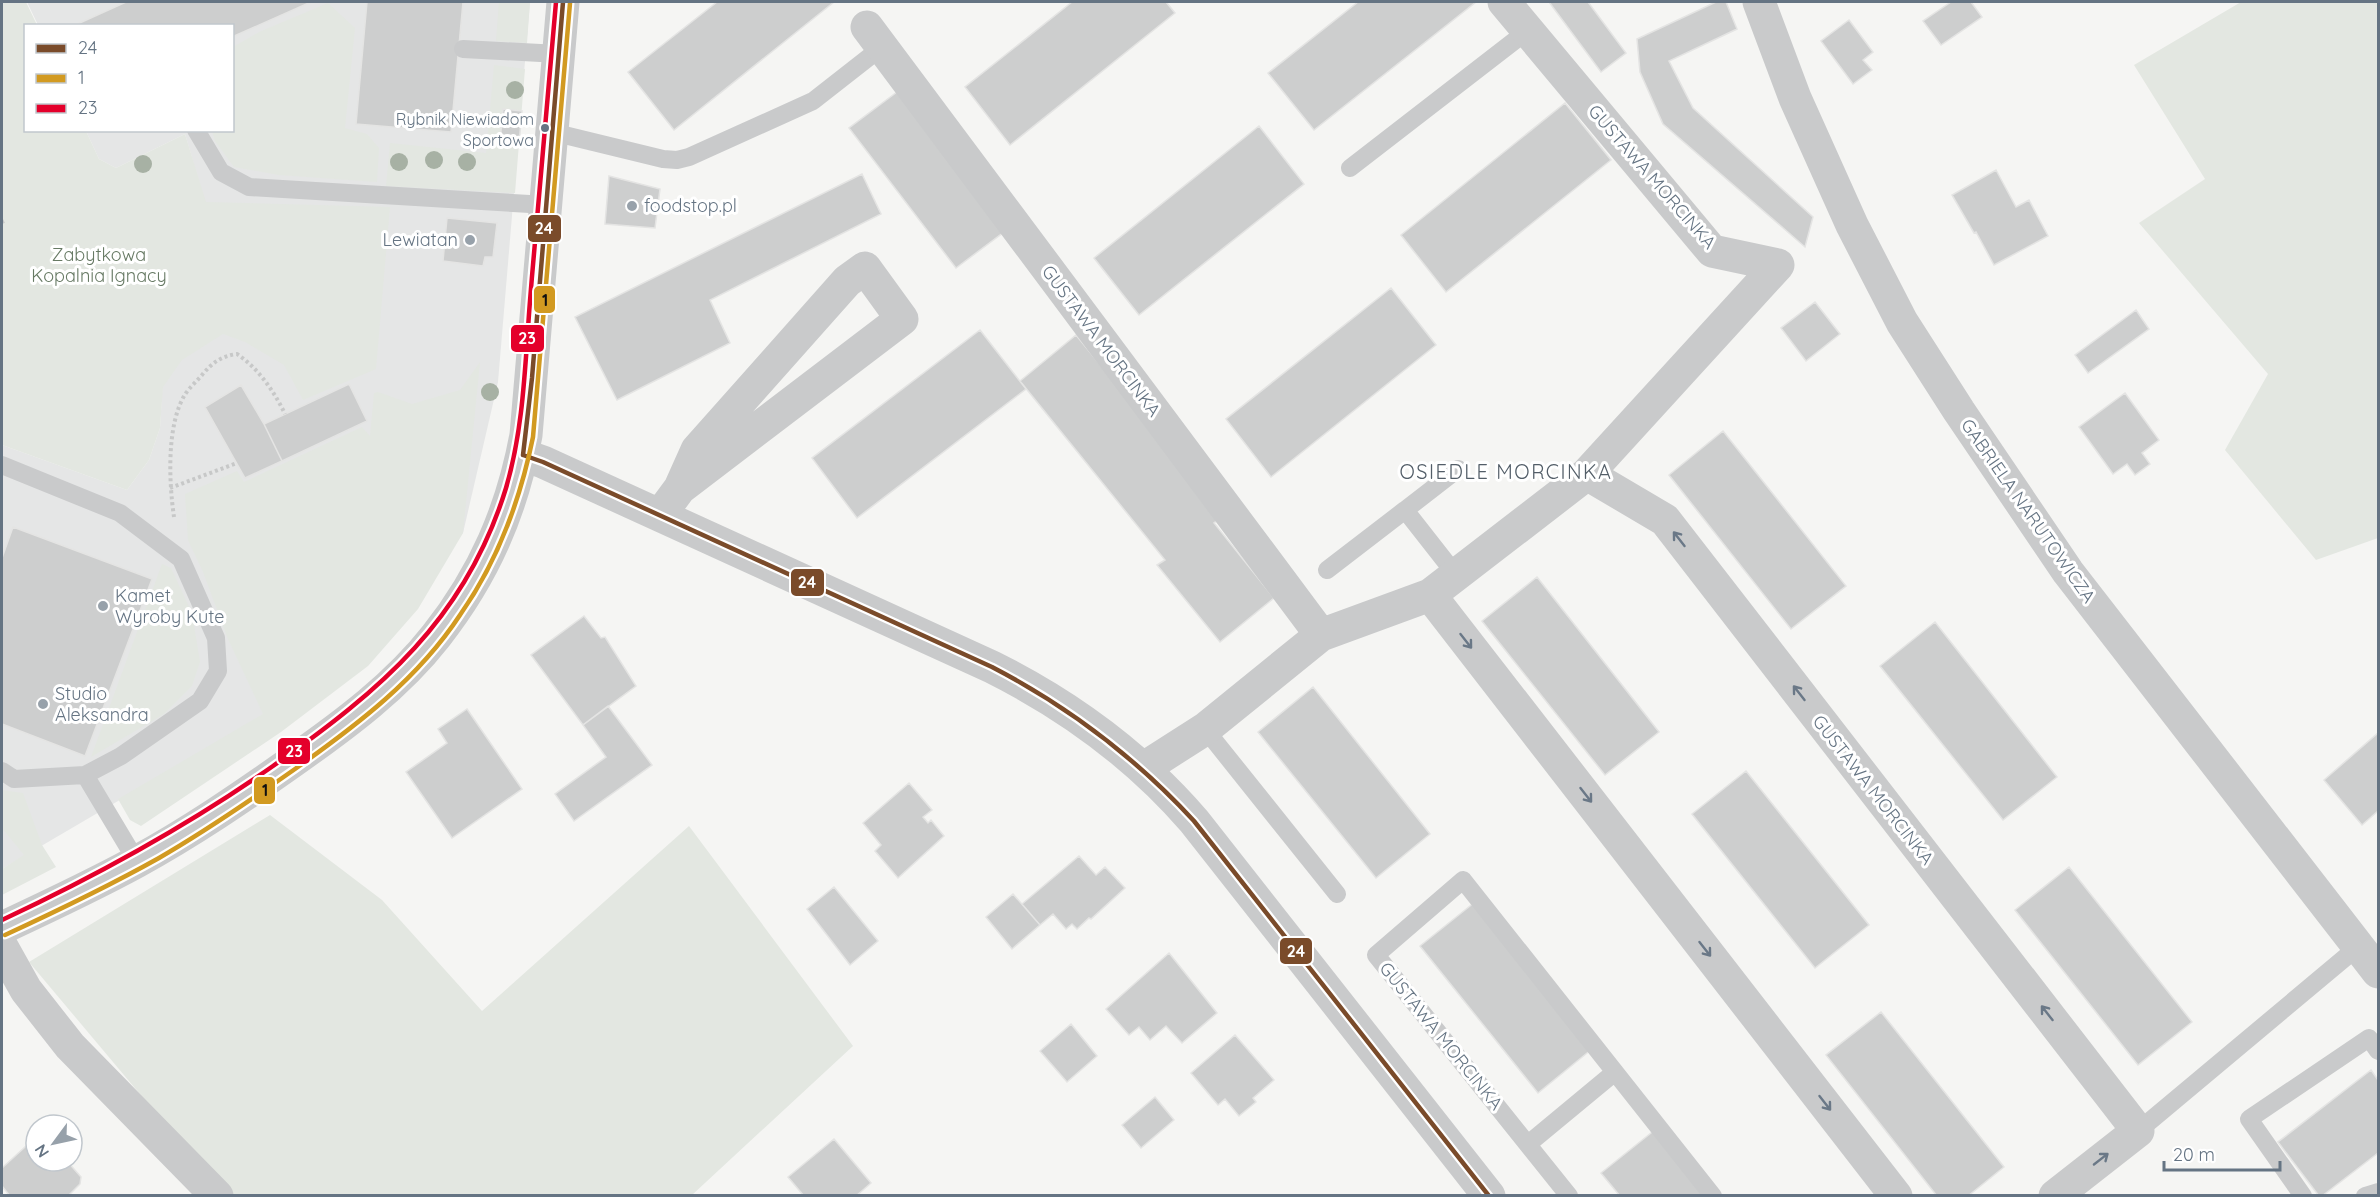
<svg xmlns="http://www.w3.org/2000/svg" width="2380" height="1197" font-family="Quicksand,sans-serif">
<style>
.built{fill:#e5e6e6}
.green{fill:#e3e7e1}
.building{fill:#cdcece;stroke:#e4e4e3;stroke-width:1.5}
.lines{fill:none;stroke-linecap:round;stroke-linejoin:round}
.path{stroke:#c7c8c8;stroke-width:4;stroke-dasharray:3 3;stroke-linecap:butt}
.service{stroke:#c9cacb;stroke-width:18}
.minor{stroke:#c9cacb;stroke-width:33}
.tertiary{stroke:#c9cacb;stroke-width:33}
.bus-1-casing{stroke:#fff;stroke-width:9}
.bus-2-casing{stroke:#fff;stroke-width:9}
.bus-3-casing{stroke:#fff;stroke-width:9}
.bus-1{stroke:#7a4b2a;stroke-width:4.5}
.bus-2{stroke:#d29a21;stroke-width:4.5}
.bus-3{stroke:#e4002b;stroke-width:4.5}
.tree{fill:#a7b1a4}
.oneway{stroke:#6a7887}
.bus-dot{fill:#657483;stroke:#fff;stroke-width:2}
.poi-dot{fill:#97a1aa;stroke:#fff;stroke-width:2}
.labels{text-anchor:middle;stroke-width:6;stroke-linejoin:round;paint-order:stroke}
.bus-label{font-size:16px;fill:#657483;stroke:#fff;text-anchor:end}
.street-label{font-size:18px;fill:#657483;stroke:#fff}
.poi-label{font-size:18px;fill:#657483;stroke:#fff;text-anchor:start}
.park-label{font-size:18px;fill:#677a64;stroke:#fff}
.neighbourhood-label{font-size:20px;letter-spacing:1.5px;fill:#535e68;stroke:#fff}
.line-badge{stroke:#fff;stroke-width:2}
.badge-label{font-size:16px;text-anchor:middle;font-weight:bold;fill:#fff}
.pale-badge-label{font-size:16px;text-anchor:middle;font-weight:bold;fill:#111}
</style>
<rect width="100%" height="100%" fill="#f5f5f3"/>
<path class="built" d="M27,2H530L498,382L463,533L345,668L2,869V445L127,490L149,460L160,428L162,395L130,379L205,202L185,134L116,168L99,159L86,131L232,130V26L38,25Z"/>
<path class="green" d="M2,2H26L37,25L26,26V130L86,131L99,159L116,168L185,134L206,202L390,207L376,369L303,400L284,365L245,342L223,334L182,360L163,387L160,428L149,460L127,490L2,445Z
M499,2H530L527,43L496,41Z
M2241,2H2378V538L2316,560L2225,450L2268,374L2139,223L2205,179L2134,65Z
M328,3L355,28L345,128L367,134L379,148L377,182L279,175L234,167L215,141L212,131L232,130L233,47L259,32Z
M494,65L525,69L515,193L386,186L390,143L486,153Z
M480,362L463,533L418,609L368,666L281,732L141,826L130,820L118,799L263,714L228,639L203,572L188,540L185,494L237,471L244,482L362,427L370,436L374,393L378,392L412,404L460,390Z
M162,564L171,568L192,613L200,662L192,686L164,714L91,757Z
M2,790L23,793L42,845L56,867L2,895V869L24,855L2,828Z
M270,815L382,900L482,1011L689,826L853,1046L692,1195H231L197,1162L29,962Z"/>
<path class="building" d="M126,2H311L232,37V26H73Z
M367,2H463L451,132L356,124Z
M717,2H834L674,130L628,72Z
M1072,2H1166L1175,13L1010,145L965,87Z
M1358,2H1476L1314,130L1268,73Z
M1549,2H1588L1626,53L1601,72Z
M1716,2H1726L1737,29L1669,61L1693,108L1813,217L1805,247L1663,124L1640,72L1637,39Z
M1951,2H1971L1982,17L1941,45L1923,21Z
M1849,20L1873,52L1863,60L1872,70L1853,84L1821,41Z
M897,92L1004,232L956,268L849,128Z
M1565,103L1611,160L1446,292L1401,235Z
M503,109L522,111L519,143L500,141Z
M1259,126L1304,184L1139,315L1094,258Z
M1996,170L2016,207L2029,200L2048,236L1994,265L1976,232L1974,233L1952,195Z
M862,174L881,214L710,300L730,343L617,400L575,317Z
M609,176L660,189L655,228L605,224Z
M447,218L497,223L493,257H485L483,266L443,261Z
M1391,288L1436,345L1271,477L1226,419Z
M1815,302L1840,334L1806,361L1781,328Z
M2136,310L2149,329L2088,373L2075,355Z
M980,330L1026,389L857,518L812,458Z
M1076,335L1223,516L1214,523L1274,598L1220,642L1157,565L1165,560L1020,381Z
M349,384L367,421L282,461L264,424Z
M241,385L264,424L282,461L245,478L205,407Z
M2125,393L2159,440L2142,453L2150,464L2135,475L2127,464L2113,474L2079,427Z
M1723,431L1846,586L1791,629L1669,475Z
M13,527L152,579L85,756L2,724V558Z
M1537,577L1659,732L1605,775L1482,621Z
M584,616L601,638L605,637L636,686L583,725L531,655Z
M1935,622L2057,777L2003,820L1880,666Z
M1313,687L1430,834L1376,878L1258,732Z
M608,706L652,765L574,821L555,794L606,757L583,725Z
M467,709L522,789L452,838L406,772L447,743L438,729Z
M2378,733V811L2362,825L2324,780Z
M1746,771L1869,925L1815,968L1692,814Z
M909,783L932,810L923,817L928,823L931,820L944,836L898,878L875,851L881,845L863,823Z
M1079,856L1096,875L1105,867L1125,888L1091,919L1089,918L1077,929L1072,924L1066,929L1053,914L1040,925L1022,904Z
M2069,867L2192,1022L2138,1065L2015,910Z
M834,887L878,941L850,965L807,909Z
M1013,894L1040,925L1012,949L986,917Z
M1475,902L1592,1049L1538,1093L1420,946Z
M1169,953L1217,1013L1182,1043L1166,1026L1150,1040L1139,1027L1129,1035L1106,1009Z
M1881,1012L2004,1167L1968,1196H1937L1826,1055Z
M1071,1024L1097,1056L1067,1082L1040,1051Z
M1235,1035L1274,1080L1253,1098L1256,1102L1239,1116L1225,1099L1218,1105L1191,1073Z
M2371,1070L2378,1080V1153L2322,1196H2319L2278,1142Z
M1155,1097L1174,1120L1141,1148L1122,1125Z
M1656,1129L1709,1196H1620L1601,1173Z
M36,1137V1161H67L81,1177L80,1184L68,1196H10L2,1186V1168Z
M834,1139L871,1183L856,1196H804L788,1177Z"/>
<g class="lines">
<path class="path" d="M2,222L4,221
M170,488L237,463
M174,517C169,483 166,423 186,393C191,386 197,381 202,375C212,363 221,356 237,354C258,368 274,391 285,414"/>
<path class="service" d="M463,49L559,54
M196,130L221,172L249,187L547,205
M552,132L663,159L677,160L689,157L813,101L882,47
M1350,168L1527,31
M2,465L120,513L181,559L216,638L218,671L200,701L121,756L85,775L14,779L2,771
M1405,510L1458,469
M1327,570L1405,510L1456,575
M1205,729L1337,894
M85,775L137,862
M2138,1131L2359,946
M1528,1144L1615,1072
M1569,1196L1376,955L1463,880L1713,1196
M2303,1196L2249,1119L2369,1038L2378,1051
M2365,1196L2378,1192"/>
<path class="minor" d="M1759,2L1795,98L1852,225L1902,322L1959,411L2068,572L2378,972
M867,27L1321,635
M523,455L543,462L992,667C1070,706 1137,755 1194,821L1489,1196
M1587,474L1665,520L2138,1131L2055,1196
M660,515L680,488L902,319L865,268L847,281L697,450L680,488
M1430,595L1896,1196
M1144,768L1205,729L1321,635L1430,595L1587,474L1778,265L1712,251L1504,2
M2,947L26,990L70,1046L217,1196"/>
<path class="tertiary" d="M2,928C47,907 92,886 136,862C191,832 242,797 293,761C344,725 397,686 436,636C484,575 512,511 526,435L563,2"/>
<g class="bus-1-casing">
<path id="bus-1" d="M523,455L543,462L992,667C1069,707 1135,757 1194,821L1489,1196
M523,455L532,378L563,2"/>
</g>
<g class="bus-2-casing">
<path id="bus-2" d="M5,935C57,911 109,886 159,858C206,831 251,800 295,769C357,725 418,679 460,615C498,561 520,501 533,437L570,3"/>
</g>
<g class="bus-3-casing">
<path id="bus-3" d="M2,920C98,875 186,827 273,766C380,691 466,619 506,488C524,427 525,363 530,301C538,201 547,101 556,2"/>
</g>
<use href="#bus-1" class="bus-1"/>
<use href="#bus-2" class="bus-2"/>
<use href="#bus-3" class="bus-3"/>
</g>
<g class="tree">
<circle cx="515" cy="90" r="9"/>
<circle cx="434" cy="160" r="9"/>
<circle cx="399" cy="162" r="9"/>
<circle cx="467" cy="162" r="9"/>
<circle cx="143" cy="164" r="9"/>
<circle cx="490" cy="392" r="9"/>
</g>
<defs><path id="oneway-shaft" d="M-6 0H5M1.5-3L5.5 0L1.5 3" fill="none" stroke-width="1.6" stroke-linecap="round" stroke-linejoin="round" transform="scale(1.5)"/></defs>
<g class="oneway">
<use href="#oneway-shaft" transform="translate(1679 539) rotate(-128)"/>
<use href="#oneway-shaft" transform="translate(1466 641) rotate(52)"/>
<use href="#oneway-shaft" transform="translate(1799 693) rotate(-128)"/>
<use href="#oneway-shaft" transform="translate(1586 795) rotate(52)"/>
<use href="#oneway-shaft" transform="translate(1705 949) rotate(52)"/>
<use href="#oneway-shaft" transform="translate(2047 1013) rotate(-128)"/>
<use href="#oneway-shaft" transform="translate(1825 1103) rotate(52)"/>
<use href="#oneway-shaft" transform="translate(2101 1159) rotate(-38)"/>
</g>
<circle class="bus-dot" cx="545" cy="128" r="5"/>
<g class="poi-dot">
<circle cx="632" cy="206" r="6"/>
<circle cx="470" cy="240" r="6"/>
<circle cx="103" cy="606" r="6"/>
<circle cx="43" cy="704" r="6"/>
</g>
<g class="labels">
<g class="bus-label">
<text x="534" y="125">Rybnik Niewiadom<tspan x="534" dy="21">Sportowa</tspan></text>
</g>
<g class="street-label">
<text transform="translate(1652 177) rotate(49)" y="6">GUSTAWA MORCINKA</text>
<text transform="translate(1101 341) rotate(53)" y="6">GUSTAWA MORCINKA</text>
<text transform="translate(2028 511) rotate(55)" y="6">GABRIELA NARUTOWICZA</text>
<text transform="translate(1873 790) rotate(52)" y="6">GUSTAWA MORCINKA</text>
<text transform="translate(1441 1036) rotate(51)" y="6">GUSTAWA MORCINKA</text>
</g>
<g class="poi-label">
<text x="644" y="212">foodstop.pl</text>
<text x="458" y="246" text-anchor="end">Lewiatan</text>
<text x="115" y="602">Kamet<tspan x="115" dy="21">Wyroby Kute</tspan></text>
<text x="55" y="700">Studio<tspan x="55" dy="21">Aleksandra</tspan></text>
</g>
<g class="park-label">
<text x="99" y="261">Zabytkowa<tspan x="99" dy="21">Kopalnia Ignacy</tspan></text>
</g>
<g class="neighbourhood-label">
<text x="1506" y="479">OSIEDLE MORCINKA</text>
</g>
</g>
<g class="line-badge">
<rect x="527" y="214" width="35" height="29" rx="6" fill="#7a4b2a"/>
<rect x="533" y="285" width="23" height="29" rx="6" fill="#d29a21"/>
<rect x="510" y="324" width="35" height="29" rx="6" fill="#e4002b"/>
<rect x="790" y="568" width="35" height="29" rx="6" fill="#7a4b2a"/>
<rect x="277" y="737" width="34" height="28" rx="6" fill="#e4002b"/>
<rect x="253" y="776" width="23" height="29" rx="6" fill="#d29a21"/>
<rect x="1279" y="937" width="34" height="28" rx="6" fill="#7a4b2a"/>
</g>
<g class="badge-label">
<text x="544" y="234">24</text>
<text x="527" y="344">23</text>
<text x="807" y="588">24</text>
<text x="294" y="757">23</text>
<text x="1296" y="957">24</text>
</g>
<g class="pale-badge-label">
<text x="545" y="306">1</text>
<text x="265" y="796">1</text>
</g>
<rect width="2380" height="1197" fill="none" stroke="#657483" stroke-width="6"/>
<rect x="24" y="24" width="210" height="108" fill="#ffffff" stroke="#c1c7cd" stroke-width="1.5"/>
<rect x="36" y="44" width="30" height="9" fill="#7a4b2a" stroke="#c1c7cd" stroke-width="1.5"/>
<text x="78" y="54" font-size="18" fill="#657483">24</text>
<rect x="36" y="74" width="30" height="9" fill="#d29a21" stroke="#c1c7cd" stroke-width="1.5"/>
<text x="78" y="84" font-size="18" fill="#657483">1</text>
<rect x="36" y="104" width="30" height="9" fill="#e4002b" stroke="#c1c7cd" stroke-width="1.5"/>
<text x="78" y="114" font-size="18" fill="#657483">23</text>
<g transform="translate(54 1143) rotate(237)"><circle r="28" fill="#ffffff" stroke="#c1c7cd" stroke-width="1.5"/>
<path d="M0-4.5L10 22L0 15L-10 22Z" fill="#97a1aa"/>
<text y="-9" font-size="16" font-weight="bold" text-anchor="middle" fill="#657483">N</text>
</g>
<path d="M2164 1161v9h116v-9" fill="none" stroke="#657483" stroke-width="3"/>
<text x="2173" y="1161" font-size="18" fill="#657483" stroke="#ffffff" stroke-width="4.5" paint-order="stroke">20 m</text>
</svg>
